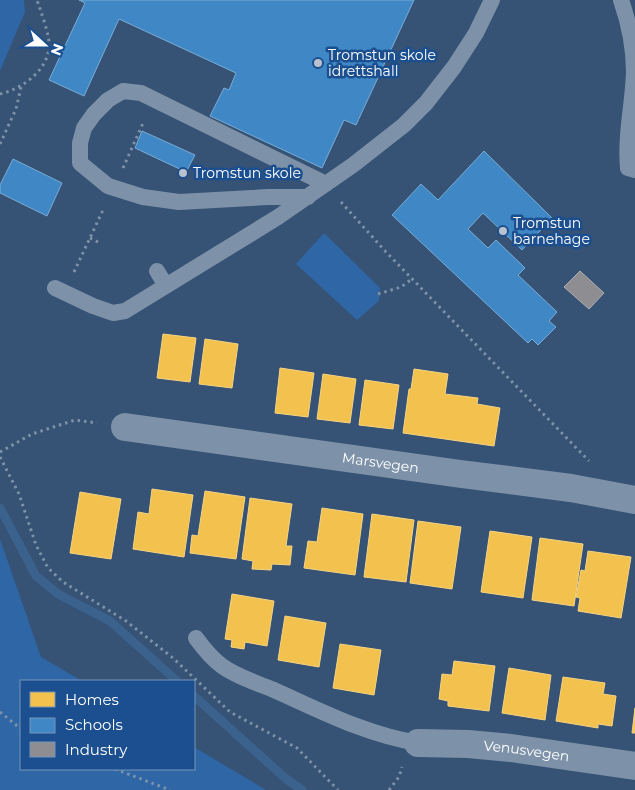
<svg xmlns="http://www.w3.org/2000/svg" width="635" height="790" font-family="Montserrat,sans-serif">
<style>
.green{fill:#2f66a5}
.homes{fill:#f2c14e;stroke:#f6d483}
.schools{fill:#3f88c5;stroke:#79acd6}
.industry{fill:#8d8d92;stroke:#afafb3}
.lines{fill:none;stroke-linecap:round;stroke-linejoin:round}
.stream{stroke:#3b618d;stroke-width:9}
.path{stroke:#7d92a8;stroke-width:3;stroke-dasharray:2.5 4;stroke-linecap:butt}
.lane{stroke:#7d92a8;stroke-width:16}
.street{stroke:#7d92a8;stroke-width:28}
.poi-dot{fill:#b9c2ce;stroke:#1b4f8f;stroke-width:2}
.labels{text-anchor:middle;stroke-width:5;stroke-linejoin:round;paint-order:stroke}
.poi-label{font-size:14px;fill:#fff;stroke:#1b4f8f;text-anchor:start}
.street-label{font-size:14px;fill:#fff;stroke:#1b4f8f}
</style>
<rect width="100%" height="100%" fill="#365274"/>
<path class="green" d="M0,0H24L25,12L0,71Z
M324,233L380,288L379,301L357,320L296,264Z
M0,539L41,657L82,681H21V769H194V747L266,790H0Z"/>
<path class="homes" d="M163,334L196,338L190,382L157,378Z
M205,339L238,344L232,388L199,384Z
M280,368L314,373L308,417L275,413Z
M414,369L448,374L445,394L478,398L477,404L500,408L494,446L403,433L409,389H411Z
M323,374L356,379L350,423L317,419Z
M365,380L399,385L393,429L359,425Z
M152,489L193,495L184,557L133,549L138,512L149,514Z
M205,491L245,497L236,559L190,553L192,535L198,536Z
M80,492L121,499L111,559L70,553Z
M250,498L292,504L286,546H292L290,565L272,564L271,570L252,569L253,561L242,559Z
M322,508L363,514L355,575L304,568L308,541L317,542Z
M372,514L414,520L406,582L364,577Z
M418,521L461,527L452,589L410,583Z
M490,531L532,537L523,598L481,592Z
M540,538L583,544L574,606L532,600Z
M588,551L631,557L621,618L578,611L580,598L576,597L581,570L585,571Z
M232,594L274,601L267,646L245,642L244,649L231,647L232,640L225,639Z
M285,616L326,623L319,667L278,660Z
M340,644L381,650L374,695L333,688Z
M454,661L495,666L489,711L448,706V701L439,699L442,674L452,675Z
M509,668L551,675L545,720L502,713Z
M563,677L605,683L603,694L616,696L612,726L598,724V728L556,721Z
M635,708V733H632Z"/>
<path class="schools" d="M79,0H414L356,125L344,120L322,168L210,116L224,88L229,90L236,73L119,19L84,96L49,80L85,3Z
M142,131L195,155L186,172L135,148Z
M484,151L552,218L522,250L483,213L468,229L488,248L496,240L525,268L518,275L557,312L549,321L556,327L538,345L532,339L528,343L392,215L421,184L438,200Z
M13,159L62,183L47,216L0,193V185Z"/>
<path class="industry" d="M580,271L604,293L589,309L564,287Z"/>
<g class="lines">
<path class="stream" d="M0,508L36,576L58,594L110,621L177,681
M194,696L285,778L302,790"/>
<path class="path" d="M0,94C22,89 49,70 49,45C50,36 40,9 37,0
M0,144L16,109L21,87
M123,168L144,121
M341,202L386,252L589,461
M90,238L100,243
M74,272L103,210
M378,294L401,287L412,279
M0,452L32,434L75,420L97,423
M0,457L19,494L36,545L48,568L63,582L126,621L173,658L230,712L297,748L338,790
M0,712L21,729
M115,769L170,790
M389,790L399,777L402,767"/>
<path class="lane" d="M621,0C629,23 634,47 634,72C633,104 625,135 628,168L635,170
M308,197H268L179,202L143,197L108,186L80,163V143L84,128L94,114L108,100L123,91L141,93L326,184
M157,271L166,286
M55,288L93,306L113,313L125,311L278,217L353,165L404,125L426,103L454,67L476,33L492,0
M196,638C204,649 211,658 222,666C237,677 257,683 274,690C321,711 367,735 418,743"/>
<g class="street">
<path id="s1" d="M125,427L461,474L571,488L635,500"/>
<path id="s2" d="M418,743L468,744L511,748L635,766"/>
</g>
</g>
<g class="poi-dot">
<circle cx="318" cy="63" r="5"/>
<circle cx="183" cy="173" r="5"/>
<circle cx="503" cy="231" r="5"/>
</g>
<g class="labels">
<g class="poi-label">
<text x="328" y="60">Tromstun skole<tspan x="328" dy="16">idrettshall</tspan></text>
<text x="193" y="178">Tromstun skole</text>
<text x="513" y="228">Tromstun<tspan x="513" dy="16">barnehage</tspan></text>
</g>
<g class="street-label">
<text dy="5" stroke="none"><textPath href="#s1" startOffset="258">Marsvegen</textPath></text>
<text dy="5" stroke="none"><textPath href="#s2" startOffset="109">Venusvegen</textPath></text>
</g>
</g>
<rect x="20" y="680" width="175" height="90" fill="#1b4f8f" stroke="#7695bc"/>
<rect x="30" y="692" width="25" height="15" fill="#f2c14e" stroke="#7695bc"/>
<text x="65" y="705" font-size="15" fill="#ffffff">Homes</text>
<rect x="30" y="718" width="25" height="15" fill="#3f88c5" stroke="#7695bc"/>
<text x="65" y="730" font-size="15" fill="#ffffff">Schools</text>
<rect x="30" y="742" width="25" height="15" fill="#8d8d92" stroke="#7695bc"/>
<text x="65" y="755" font-size="15" fill="#ffffff">Industry</text>
<g transform="translate(45 45) rotate(111)" stroke="#1b4f8f" stroke-width="4" paint-order="stroke">
<path d="M0-4L9 19L0 12L-9 19Z" fill="#ffffff"/>
<text y="-8" font-size="14" font-weight="bold" text-anchor="middle" fill="#ffffff">N</text>
</g>
</svg>
